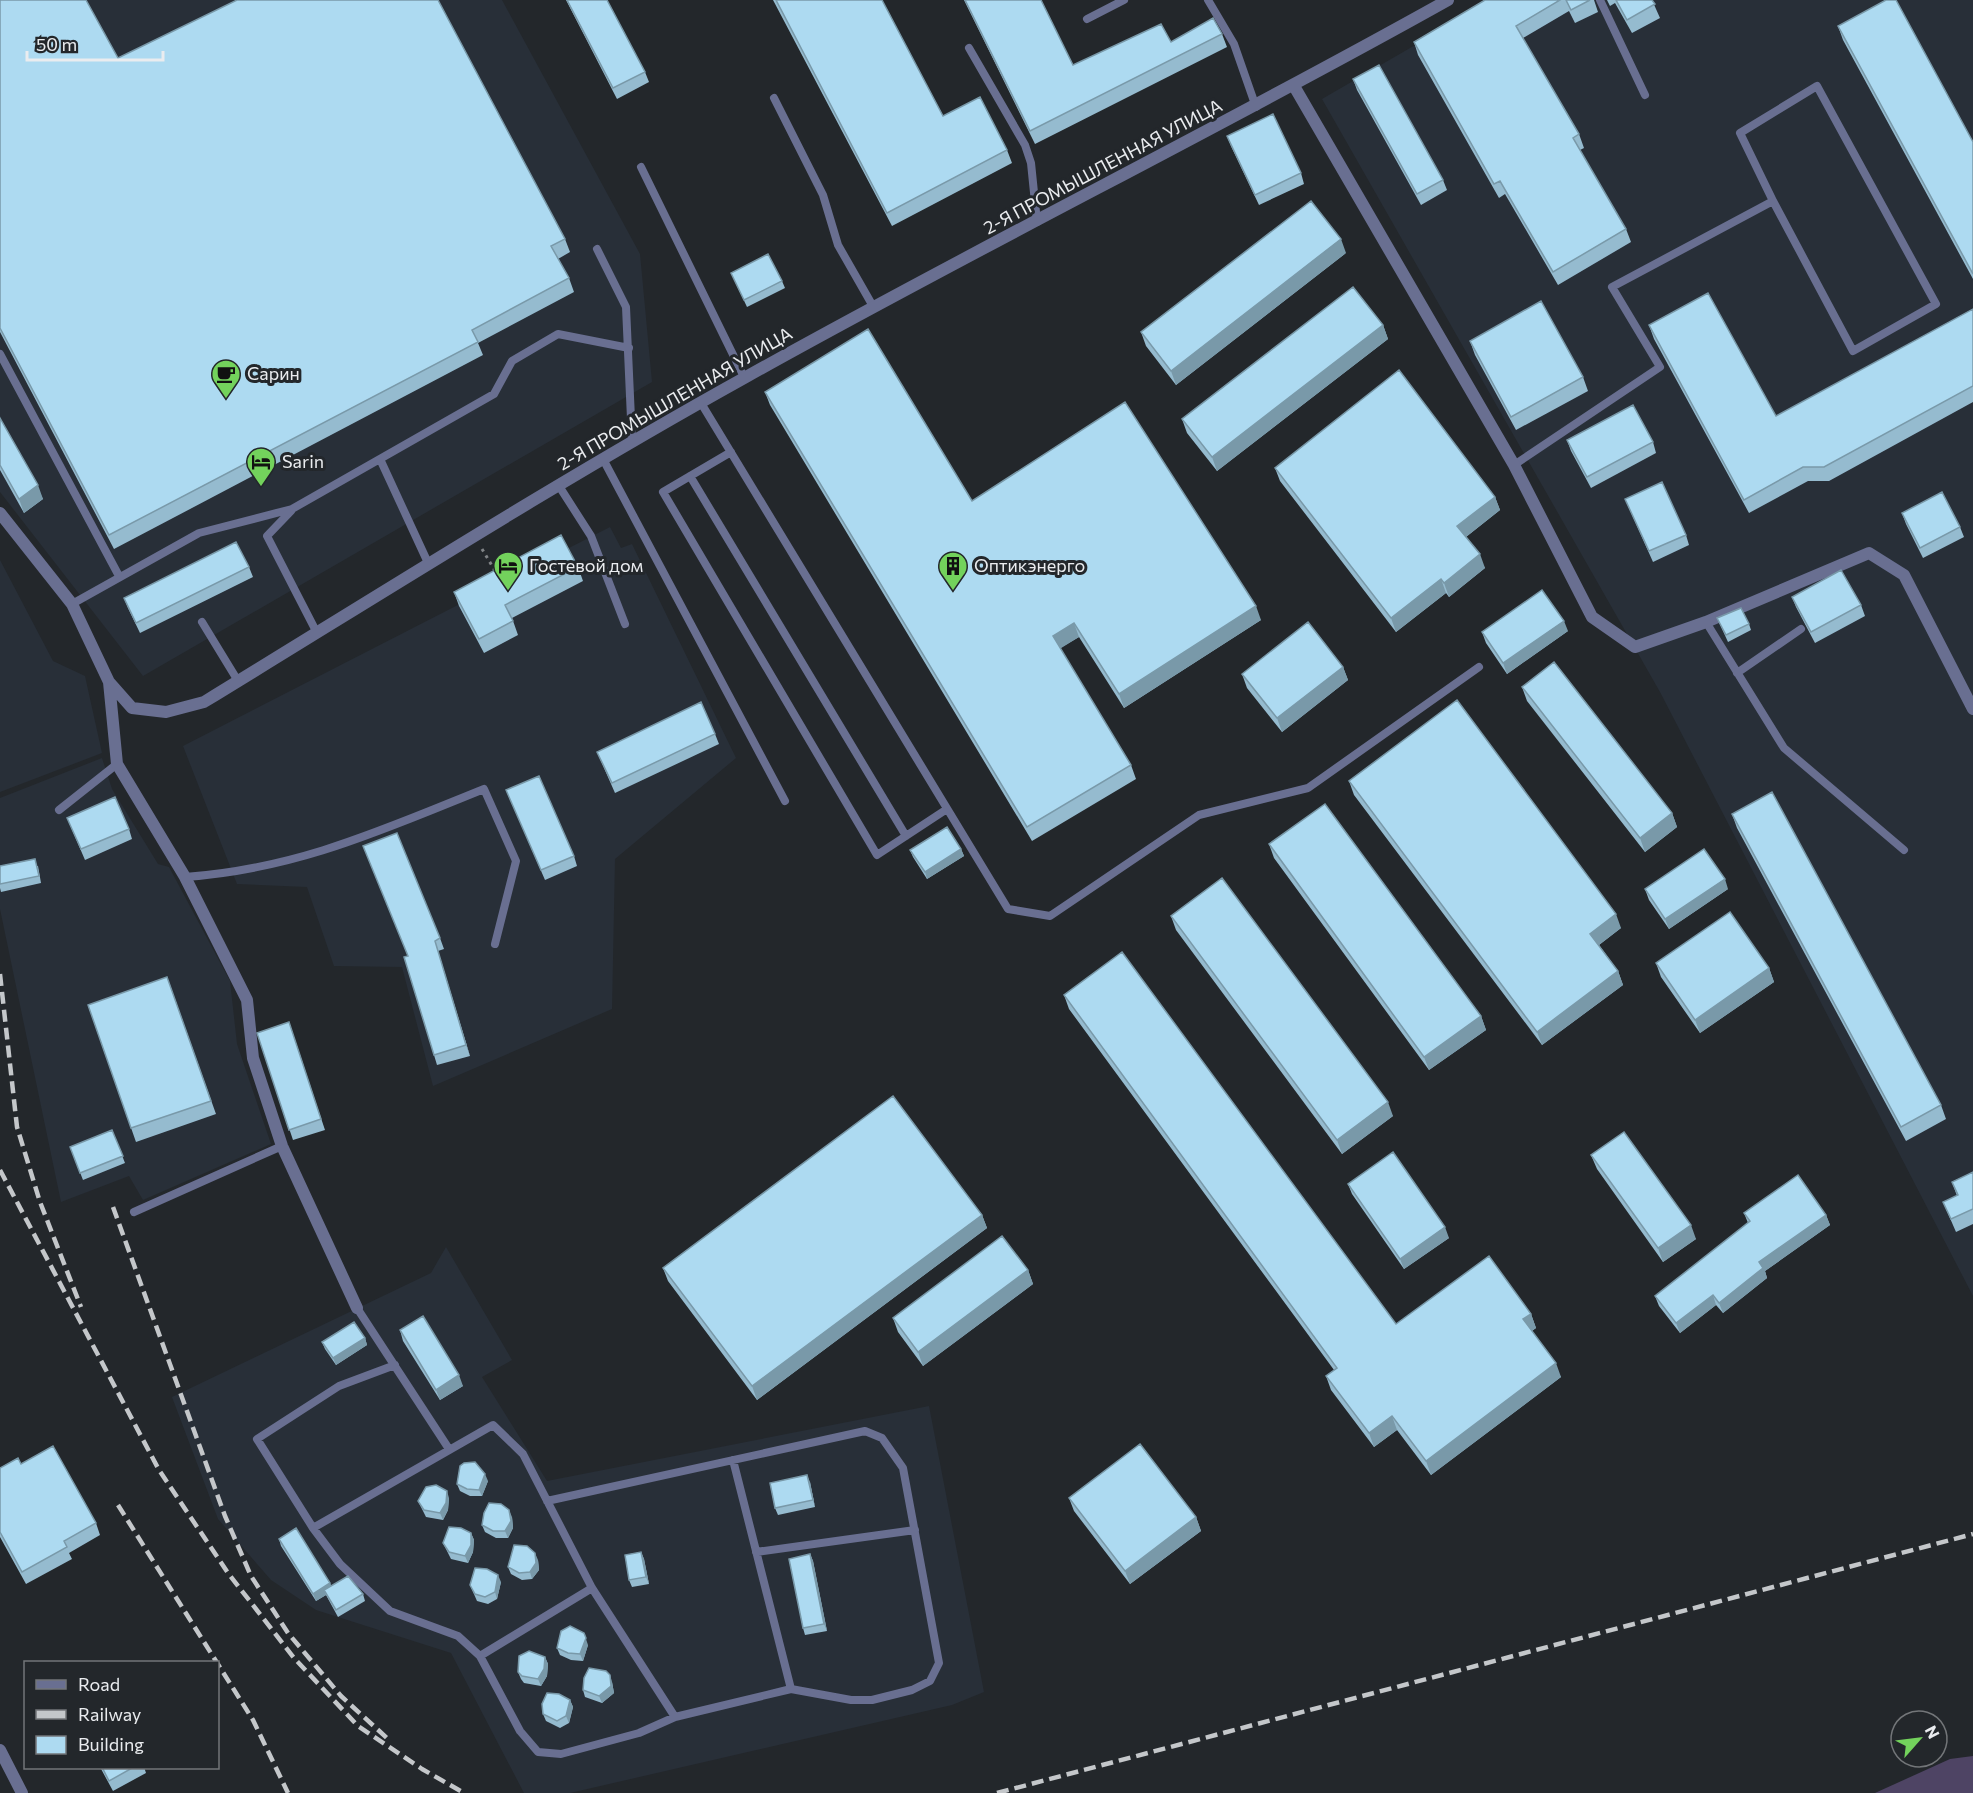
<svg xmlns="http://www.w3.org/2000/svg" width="1973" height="1793" font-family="Commissioner,sans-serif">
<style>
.built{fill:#282f38}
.green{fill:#4e4464}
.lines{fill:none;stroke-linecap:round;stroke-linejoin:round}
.path{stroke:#818487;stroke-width:3;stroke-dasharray:3 4.5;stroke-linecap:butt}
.lane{stroke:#696f91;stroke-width:8}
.street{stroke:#696f91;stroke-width:12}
.rail{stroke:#c4c7ca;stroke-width:4.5;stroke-dasharray:12 6;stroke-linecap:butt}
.wall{fill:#95bbcf}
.shaded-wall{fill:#7999a9}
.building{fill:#addaf1;stroke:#7999a9;stroke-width:1.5}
.labels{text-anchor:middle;stroke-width:6;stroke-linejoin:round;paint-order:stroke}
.street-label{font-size:18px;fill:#eaecef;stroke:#23272b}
.poi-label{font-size:18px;fill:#eaecef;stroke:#23272b;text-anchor:start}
</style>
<rect width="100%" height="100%" fill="#23272b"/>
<path class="built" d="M0,0H502L640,254L652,382L143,676L0,492Z
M1493,0H1973V1296L1660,692L1322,99Z
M610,527L621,548L632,544L736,758L615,859L612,1009L433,1086L402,967L334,966L307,887L237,884L183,746Z
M0,560L53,661L85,676L102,753L0,792Z
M102,758L112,789L158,864L169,867L230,981L237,1044L271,1144L143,1200L129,1176L61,1202L0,909V798Z
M446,1247L512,1360L482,1377L547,1481L929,1406L984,1692L952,1705L570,1793H524L451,1653L316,1610L271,1580L218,1519L172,1397L431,1273Z"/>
<path class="green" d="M1973,1756V1793H1875L1950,1759Z"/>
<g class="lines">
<path class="path" d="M482,549L497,574"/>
<path class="lane" d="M1208,0L1234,44L1256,107
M1600,0L1645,95
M1087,19L1124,0
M969,48L1025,145L1031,163L1037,222
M774,98L823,195L838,245L874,308
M641,167L744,377
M597,249L626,307L632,441
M0,354L119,576
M701,403L1008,909L1050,916L1199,815L1308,788L1479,667
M731,452L663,492L877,855L947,809
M380,459L429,565
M603,459L785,801
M1514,465L1660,367L1612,287L1773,201L1853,351L1936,304L1817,86L1740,133L1773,201
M690,476L906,836
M559,486L591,536L625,624
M291,511L267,536L317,633
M72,604L199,533L292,509L494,394L512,361L558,334L629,348
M202,622L238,681
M1706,622L1784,748L1904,850
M1737,673L1801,629
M59,810L117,764
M185,877C297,869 382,830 484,789L516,861L495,944
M134,1212L282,1146
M357,1308L449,1449
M395,1365L339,1386L257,1439L313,1528L493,1425L523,1454L592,1588L675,1717
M733,1460L791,1689
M313,1528L340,1564L390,1611L458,1636L480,1656L520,1731L538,1752L561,1754L639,1733L675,1717L791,1689L851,1700H872L912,1690L930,1681L939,1663L903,1468L882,1438L865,1431L547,1501
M756,1552L915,1530
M480,1656L592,1588"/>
<path class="street" d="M1294,86L1514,465L1592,617L1635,647L1706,622L1869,553L1904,575L1973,709
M0,513L72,604L109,682L132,708L166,712L204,702C384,592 562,479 746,377C978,247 1216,130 1448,0
M109,682L117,764L185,877L247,1000L253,1058L282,1146L357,1308
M0,1750L22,1793"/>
<path class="rail" d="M0,974L17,1127L40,1202L81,1307
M0,1170L159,1470L228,1573L294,1658L358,1726L422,1769L464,1793
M113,1207L225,1516L251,1576L288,1633L341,1696L388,1739
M118,1505L253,1720L288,1793
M997,1793L1973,1534"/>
</g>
<path class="wall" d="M0,0L118,58L565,239L570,252L558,259L569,278L574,292L478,343L483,355L114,549L0,332Z
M566,0H607L645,72L649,82L617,99Z
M773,0H882L943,116L1007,150L1012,163L892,226Z
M964,0H1041L1073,65L1171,42L1222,34L1227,47L1035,144Z
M1485,0H1594L1598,12L1575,23L1569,11L1523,38L1579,134L1584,148L1580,150L1626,229L1631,242L1558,285L1505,194L1499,198L1418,55L1414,42Z
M1607,0H1652L1660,18L1632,33L1615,3L1610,6Z
M1838,26L1973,142V279L1843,40Z
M1353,79L1443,180L1447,190L1421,205L1357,90Z
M1227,136L1301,173L1304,184L1259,205L1231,146Z
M1346,253L1176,385L1146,346L1141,332Z
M731,273L782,281L785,288L747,307Z
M1973,309V402L1829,481H1808L1749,513L1654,339L1649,325L1776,416Z
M1383,325L1388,339L1217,471L1187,433L1182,419Z
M1470,341L1583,377L1588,391L1516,430L1475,355Z
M765,392L972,501L1261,620L1124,708L1079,637L1060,648L1131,765L1136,779L1032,841L770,405Z
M0,418L43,499L24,513L0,470Z
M1567,440L1653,442L1656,453L1591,488L1571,451Z
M1275,468L1495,497L1500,510L1466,537L1485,568L1449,597L1446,593L1396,632L1280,481Z
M1625,499L1686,535L1689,545L1653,562Z
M1902,513L1960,527L1964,537L1923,558L1906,524Z
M249,567L253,577L140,633L128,608L124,598Z
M578,567L583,581L512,618L518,635L484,653L459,606L454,592Z
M1792,597L1861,605L1865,616L1815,643L1796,607Z
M1717,618L1749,624L1751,630L1728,642Z
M1568,631L1507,674L1486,643L1482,632Z
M1343,667L1348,680L1282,732L1247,688L1242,674Z
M1522,687L1672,813L1677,827L1645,852L1527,701Z
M715,734L719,744L615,793L597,752Z
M1349,781L1621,928L1599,945L1618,971L1623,985L1542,1045L1354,795Z
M506,790L574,856L577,866L545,880Z
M1732,814L1941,1105L1946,1119L1906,1141L1737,828Z
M67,818L129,829L132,839L85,860Z
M1269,844L1481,1016L1486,1030L1429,1070L1274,858Z
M363,846L440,938L444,949L438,951L470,1056L437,1065L434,1055L408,956Z
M961,849L964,856L927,879L913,857L910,850Z
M0,866H38L41,883L1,892L0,888Z
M1645,889H1728L1669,929L1649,900Z
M1171,916L1393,1116L1342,1154L1176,930Z
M1656,963L1769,968L1774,982L1700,1033L1661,977Z
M167,977L216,1114L136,1142L88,1005Z
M1064,995L1396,1324L1531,1314L1536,1328L1532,1331L1561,1377L1431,1475L1397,1430L1374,1447L1331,1390L1326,1376L1334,1370L1069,1009Z
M289,1022L325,1130L293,1140L257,1033Z
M112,1130L125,1163L83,1180L70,1147Z
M1591,1155L1696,1239L1663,1262L1597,1169Z
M1973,1172V1224L1956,1232L1943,1202L1957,1196L1952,1182Z
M1348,1184L1449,1238L1404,1269L1352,1194Z
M1744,1213L1826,1215L1830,1225L1765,1271L1767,1278L1723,1313L1716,1305L1680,1333L1659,1306L1655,1296L1748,1223Z
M982,1215L987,1228L757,1400L668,1281L663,1268Z
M1028,1270L1033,1284L923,1366L898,1332L893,1318Z
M400,1330L463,1386L440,1400L403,1341Z
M365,1338L367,1345L336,1365L325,1349L322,1342Z
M21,1464L96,1523L100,1535L69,1553L72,1559L26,1584L0,1537V1468Z
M488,1481L482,1496H470L460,1491L457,1484Z
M810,1482L815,1507L778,1515L775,1508Z
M449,1498L448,1510L443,1520L426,1517L418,1501Z
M1069,1498L1196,1517L1201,1531L1130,1584L1074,1511Z
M512,1517L513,1528L508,1538H496L485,1532L482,1525Z
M471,1533L474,1540L473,1552L468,1563L451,1559L443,1543Z
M279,1539L330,1583L331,1586L363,1594L365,1601L338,1617L326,1595L316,1601L281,1546Z
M641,1552L644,1559L649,1584L632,1587L629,1580Z
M810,1554L813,1561L827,1631L805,1635L803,1628Z
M538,1560L539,1570L532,1579L522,1580L511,1574L508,1567Z
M501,1582L497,1599L488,1604L477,1601L470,1585Z
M588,1645L583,1661L571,1660L560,1655L557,1648Z
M545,1657L548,1664L547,1676L541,1686L524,1683L521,1679L518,1672Z
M612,1682L614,1693L602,1703L585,1697L583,1690Z
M570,1700L573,1707L569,1723L560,1728L546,1721L543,1714Z
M100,1767H144L146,1773L113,1791Z"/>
<path class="shaded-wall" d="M1341,239L1346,253L1176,385L1171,371Z
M1383,325L1388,339L1217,471L1212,457Z
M38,485L43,499L24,513L19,499Z
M1495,497L1500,510L1462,540L1457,526Z
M1480,554L1485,568L1449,597L1444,583Z
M1441,579L1446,593L1396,632L1391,618Z
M1256,606L1261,620L1124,708L1119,694Z
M1564,621L1568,631L1507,674L1503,663Z
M1074,623L1079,637L1058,650L1053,636Z
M1343,667L1348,680L1282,732L1277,718Z
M1672,813L1677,827L1645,852L1640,838Z
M961,849L964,856L927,879L925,872Z
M1725,879L1728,889L1669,929L1665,919Z
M1616,914L1621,928L1595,948L1590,934Z
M435,941L438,951L470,1056L466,1045Z
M1769,968L1774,982L1700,1033L1695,1020Z
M1618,971L1623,985L1542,1045L1537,1032Z
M1481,1016L1486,1030L1429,1070L1424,1057Z
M1388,1102L1393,1116L1342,1154L1337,1140Z
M982,1215L987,1228L757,1400L752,1386Z
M1826,1215L1830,1225L1765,1271L1767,1278L1723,1313L1719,1303L1759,1262Z
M1691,1225L1696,1239L1663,1262L1658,1248Z
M1445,1227L1449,1238L1404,1269L1400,1259Z
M1028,1270L1033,1284L923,1366L918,1352Z
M1713,1295L1716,1305L1680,1333L1676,1323Z
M1531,1314L1536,1328L1528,1333L1523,1319Z
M365,1338L367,1345L336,1365L333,1358Z
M1556,1363L1561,1377L1431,1475L1426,1461Z
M459,1375L463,1386L440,1400L436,1390Z
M1392,1416L1397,1430L1374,1447L1369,1433Z
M485,1474L488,1481L482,1496L479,1490Z
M807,1475L810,1482L815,1507L813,1500Z
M447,1491L449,1498L448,1510L443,1520L440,1513Z
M509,1510L512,1517L513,1528L508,1538L505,1531Z
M1196,1517L1201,1531L1130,1584L1125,1571Z
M471,1533L474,1540L473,1552L468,1563L465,1556Z
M641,1552L644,1559L649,1584L646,1577Z
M535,1553L538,1560L539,1570L532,1579L530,1572Z
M810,1554L813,1561L827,1631L824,1624Z
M498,1575L501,1582L497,1599L495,1592Z
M330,1583L333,1590H324L326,1595L316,1601L313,1594Z
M584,1633L588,1645L583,1661L580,1654Z
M545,1657L548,1664L547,1676L541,1686L538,1679Z
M610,1675L612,1682L614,1693L602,1703L599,1696Z
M570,1700L573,1707L569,1723L566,1716Z"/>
<path class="building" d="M0,0H86L118,58L237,0H438L565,239L551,246L569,278L472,330L478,342L109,535L0,328Z
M567,0H607L645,72L613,88Z
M776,0H882L943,116L980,97L1007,150L887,213Z
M965,0H1041L1073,65L1161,24L1171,42L1213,18L1222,34L1030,131Z
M1485,0H1560L1516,26L1579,134L1573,138L1626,229L1553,272L1500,181L1494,184L1414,42Z
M1566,0H1590L1571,10Z
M1616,0H1652L1655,4L1627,20Z
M1886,0H1896L1973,142V274L1838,26Z
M1379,65L1443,180L1417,194L1353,79Z
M1273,114L1301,173L1255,195L1227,136Z
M1311,201L1341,239L1171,371L1141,332Z
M768,254L782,281L744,300L731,273Z
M1353,287L1383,325L1212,457L1182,419Z
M1708,293L1776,416L1973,309V386L1824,467H1803L1744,500L1649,325Z
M1541,301L1583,377L1511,417L1470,341Z
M868,329L972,501L1125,402L1256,606L1119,694L1074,623L1053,636L1131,765L1027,827L765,392Z
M1399,370L1495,497L1457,526L1480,554L1444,583L1441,579L1391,618L1275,468Z
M1633,405L1653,442L1587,477L1567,440Z
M0,418L38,485L19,499L0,465Z
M1662,482L1686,535L1649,551L1625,499Z
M1942,492L1960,527L1920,548L1902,513Z
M561,535L578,567L505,605L513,621L479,639L454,592Z
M236,542L249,567L136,623L124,598Z
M1841,570L1861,605L1811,632L1792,597Z
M1542,590L1564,621L1503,663L1482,632Z
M1741,608L1749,624L1726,635L1717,618Z
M1308,622L1343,667L1277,718L1242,674Z
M1554,662L1672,813L1640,838L1522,687Z
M1457,700L1616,914L1590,934L1618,971L1537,1032L1349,781Z
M701,702L715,734L612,783L597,752Z
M539,776L574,856L541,870L506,790Z
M1772,792L1941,1105L1901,1127L1732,814Z
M115,797L129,829L81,849L67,818Z
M1325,804L1481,1016L1424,1057L1269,844Z
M947,827L961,849L925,872L910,850Z
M397,833L440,938L435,941L466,1045L434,1055L404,957L408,956L363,846Z
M1704,849L1725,879L1665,919L1645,889Z
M35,859L39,876L0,884V866Z
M1222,878L1388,1102L1337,1140L1171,916Z
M1730,912L1769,968L1695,1020L1656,963Z
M1122,952L1396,1324L1489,1256L1531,1314L1523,1319L1556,1363L1426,1461L1392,1416L1369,1433L1326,1376L1337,1368L1064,995Z
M167,977L211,1101L131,1128L88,1005Z
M289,1022L321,1119L289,1130L257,1033Z
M893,1096L982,1215L752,1386L663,1268Z
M112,1130L123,1156L80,1173L70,1147Z
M1624,1132L1691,1225L1658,1248L1591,1155Z
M1393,1152L1445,1227L1400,1259L1348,1184Z
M1973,1172V1209L1951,1219L1943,1202L1958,1195L1952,1182Z
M1798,1175L1826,1215L1759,1262L1763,1268L1719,1303L1713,1295L1676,1323L1655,1296L1750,1221L1744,1213Z
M1002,1236L1028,1270L918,1352L893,1318Z
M423,1316L459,1375L436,1390L400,1330Z
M354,1322L365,1338L333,1358L322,1342Z
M1140,1444L1196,1517L1125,1571L1069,1498Z
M53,1446L96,1523L64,1541L67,1547L22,1572L0,1532V1468L18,1458L21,1464Z
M475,1462L485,1474L479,1490L467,1489L457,1484L460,1466L464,1463Z
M807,1475L813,1500L775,1508L770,1483Z
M436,1485L447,1491L446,1503L440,1513L424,1510L418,1501L426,1487Z
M489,1503L501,1504L509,1510L511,1521L505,1531H493L482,1525L484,1513Z
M449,1527L461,1528L471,1533V1545L465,1556L449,1552L443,1543Z
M296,1528L330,1583L313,1594L279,1539Z
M514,1545L527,1546L535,1553L536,1563L530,1572L519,1573L508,1567Z
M641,1552L646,1577L629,1580L625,1555Z
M810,1554L824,1624L803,1628L789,1559Z
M475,1568L487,1569L498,1575L495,1592L485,1597L475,1594L470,1585Z
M348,1576L363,1594L336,1610L324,1590Z
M570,1626L584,1633L586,1638L580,1654L568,1653L557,1648L561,1631Z
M529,1651L545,1657L544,1669L538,1679L522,1676L518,1672L519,1656Z
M589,1668L606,1671L610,1675L611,1686L599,1696L583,1690L584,1678Z
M547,1693L559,1694L570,1700L566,1716L557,1721L543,1714L542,1704Z
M102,1767H134L109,1781Z"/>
<defs>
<g id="cafe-pin" transform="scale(1.5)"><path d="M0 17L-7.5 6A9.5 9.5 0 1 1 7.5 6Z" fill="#73d25c" stroke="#23272b"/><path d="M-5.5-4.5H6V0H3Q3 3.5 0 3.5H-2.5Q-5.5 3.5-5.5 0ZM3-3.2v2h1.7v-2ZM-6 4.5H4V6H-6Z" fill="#111"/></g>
<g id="hotel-pin" transform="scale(1.5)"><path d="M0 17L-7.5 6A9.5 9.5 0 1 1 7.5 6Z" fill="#73d25c" stroke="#23272b"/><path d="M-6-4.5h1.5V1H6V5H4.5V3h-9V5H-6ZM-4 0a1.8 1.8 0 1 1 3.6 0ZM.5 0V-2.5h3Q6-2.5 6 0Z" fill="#111"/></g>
<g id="building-pin" transform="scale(1.5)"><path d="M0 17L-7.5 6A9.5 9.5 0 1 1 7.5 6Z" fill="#73d25c" stroke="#23272b"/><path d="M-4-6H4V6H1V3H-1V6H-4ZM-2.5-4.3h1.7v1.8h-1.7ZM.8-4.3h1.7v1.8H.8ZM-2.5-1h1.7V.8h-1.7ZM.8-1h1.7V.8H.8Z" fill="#111"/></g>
</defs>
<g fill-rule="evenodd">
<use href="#cafe-pin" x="226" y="374"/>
<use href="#hotel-pin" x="261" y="462"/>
<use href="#hotel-pin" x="508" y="566"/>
<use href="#building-pin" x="953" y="566"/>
</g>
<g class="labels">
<g class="street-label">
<text transform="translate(1103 167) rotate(-28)" y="6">2-Я ПРОМЫШЛЕННАЯ УЛИЦА</text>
<text transform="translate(675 399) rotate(-30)" y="6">2-Я ПРОМЫШЛЕННАЯ УЛИЦА</text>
</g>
<g class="poi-label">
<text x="247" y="380">Сарин</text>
<text x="282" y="468">Sarin</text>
<text x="529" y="572">Гостевой дом</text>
<text x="974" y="572">Оптикэнерго</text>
</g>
</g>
<rect x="24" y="1661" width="195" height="108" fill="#23272b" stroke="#737679" stroke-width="1.5"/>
<rect x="36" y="1680" width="30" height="9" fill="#696f91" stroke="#737679" stroke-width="1.5"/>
<text x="78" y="1691" font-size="18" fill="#eaecef">Road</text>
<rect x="36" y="1710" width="30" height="9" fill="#c4c7ca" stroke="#737679" stroke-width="1.5"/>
<text x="78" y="1721" font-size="18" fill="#eaecef">Railway</text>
<rect x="36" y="1736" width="30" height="18" fill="#addaf1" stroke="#737679" stroke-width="1.5"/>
<text x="78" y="1751" font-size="18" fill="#eaecef">Building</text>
<g transform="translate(1919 1739) rotate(62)"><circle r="28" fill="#23272b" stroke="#737679" stroke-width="1.5"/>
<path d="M0-4.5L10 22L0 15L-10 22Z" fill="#73d25c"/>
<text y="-9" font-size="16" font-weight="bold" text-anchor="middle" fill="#eaecef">N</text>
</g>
<path d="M27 51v9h136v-9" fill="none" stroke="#eaecef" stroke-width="3"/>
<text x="36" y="51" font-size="18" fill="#eaecef" stroke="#23272b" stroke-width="4.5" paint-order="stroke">50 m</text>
</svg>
